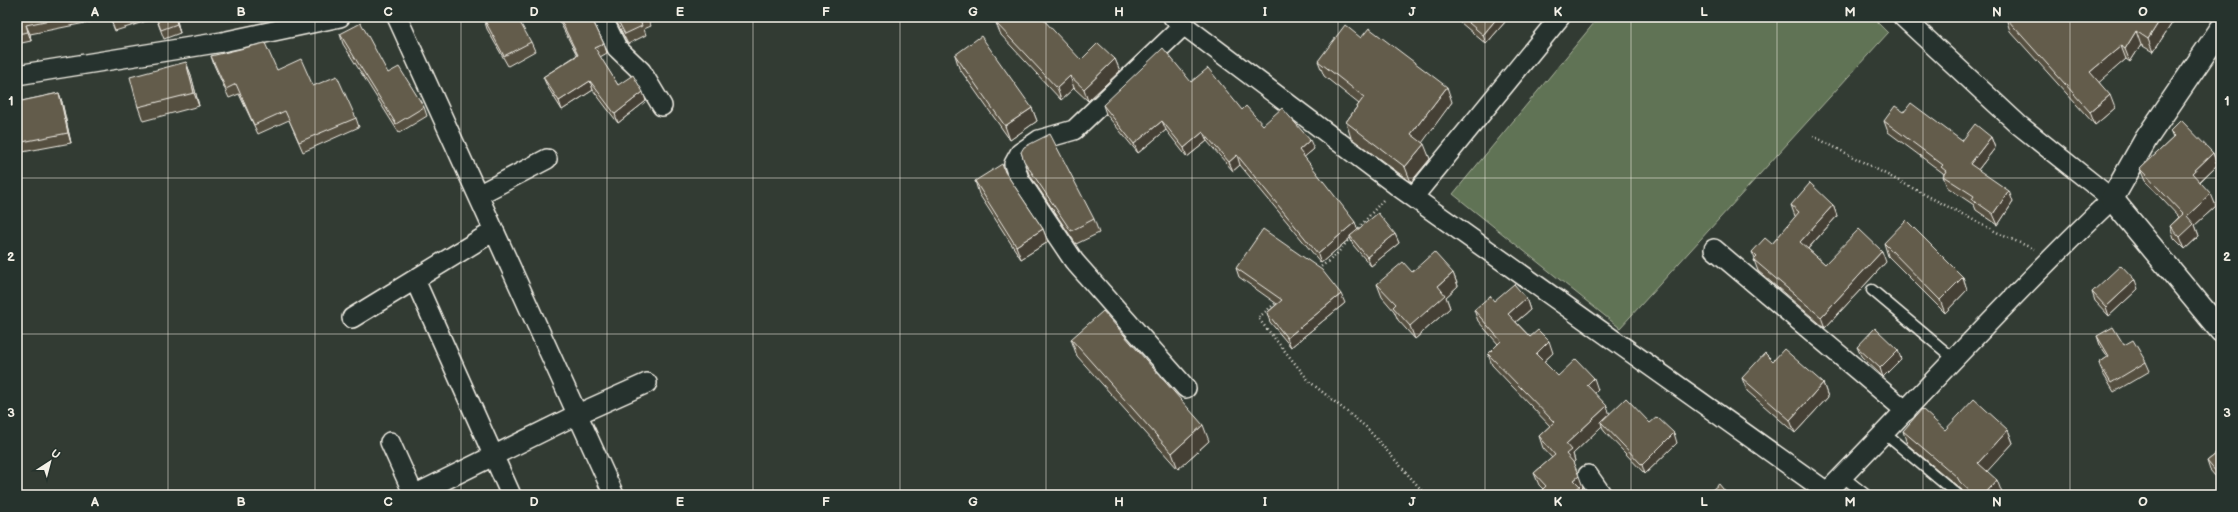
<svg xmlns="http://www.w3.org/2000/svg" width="2238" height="512" font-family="'Balsamiq Sans',sans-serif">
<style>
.grass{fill:#617355;stroke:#aab29e}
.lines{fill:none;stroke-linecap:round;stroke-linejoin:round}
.service-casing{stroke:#f4f1e8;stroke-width:13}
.minor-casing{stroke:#f4f1e8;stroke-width:22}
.tertiary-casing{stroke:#f4f1e8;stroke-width:25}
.path{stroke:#f4f1e8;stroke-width:2.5;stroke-dasharray:1 3;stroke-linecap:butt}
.service{stroke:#26332d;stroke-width:10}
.minor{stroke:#26332d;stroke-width:19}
.tertiary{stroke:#26332d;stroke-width:22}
.wall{fill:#554f41;stroke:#f4f1e8}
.shaded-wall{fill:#454035;stroke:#f4f1e8}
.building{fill:#635c4c;stroke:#f4f1e8}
.grid{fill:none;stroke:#f4f1e8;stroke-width:1;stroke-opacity:0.55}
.neatline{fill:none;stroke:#f4f1e8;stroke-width:1.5}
.grid-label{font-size:13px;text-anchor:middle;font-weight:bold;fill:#f4f1e8}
</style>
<rect width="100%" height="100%" fill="#323b33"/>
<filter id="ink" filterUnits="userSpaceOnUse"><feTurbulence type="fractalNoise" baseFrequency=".025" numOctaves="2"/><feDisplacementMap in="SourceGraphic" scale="8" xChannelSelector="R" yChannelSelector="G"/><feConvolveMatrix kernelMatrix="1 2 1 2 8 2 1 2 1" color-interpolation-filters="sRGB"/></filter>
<g filter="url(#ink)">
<path class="grass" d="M1599,17H1872L1888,33L1620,328L1453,194Z"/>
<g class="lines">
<g class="service-casing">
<path id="service" d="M1872,290L1954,359
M1884,433L1958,495
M1842,476L1866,495"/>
</g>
<g class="minor-casing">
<path id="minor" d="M397,17L614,495
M602,17L617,48L641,71L662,106
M1173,17L1396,185L1827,492C1922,395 2013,293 2112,199L2019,125L1903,17
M1184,25L1074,130L1039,140L1020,153L1014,164L1019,179L1074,261L1186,388
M17,75L222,42L340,17
M478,195L547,159
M1414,196L1560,17
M1714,249L1906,411
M415,280L511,495
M352,318L494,231
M390,442L414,495
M1588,475L1602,495
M414,495L578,414L647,383"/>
</g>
<g class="tertiary-casing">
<path id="tertiary" d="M2221,29L2146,139L2112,199L2221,331"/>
</g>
<path class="path" d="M1813,136L2004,236L2034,249
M1356,231L1384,199
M1318,269L1335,256L1351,237
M1278,301L1258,318L1310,382L1366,427L1426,495"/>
<use href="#service" class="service"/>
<use href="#minor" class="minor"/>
<use href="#tertiary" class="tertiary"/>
</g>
<path class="wall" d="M17,17H176L180,33L164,39L156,18L115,31L110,18L30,34L31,41L17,44Z
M557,17H591L604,44L607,53L600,57L618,85L646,101L618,123L593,90L562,110L547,86L543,77L577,55Z
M614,17H653L648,19L651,26L644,29L646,35L628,44Z
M1454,17H1504L1505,22L1486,44Z
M2006,17H2176L2153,52L2141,45L2130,62L2126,59L2099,82L2115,108L2095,125L2010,31L2006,18Z
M484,19L531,42L535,51L508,66L487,29Z
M996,23L1081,60L1115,59L1120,71L1088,101L1074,88L1061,100L1001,35Z
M340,34L388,73L424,107L427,116L399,133L343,44Z
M1361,38L1452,102L1422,142L1430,159L1411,182L1351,138L1346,122L1359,104L1324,76L1318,61Z
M955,55L1032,108L1037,121L1010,140L959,68Z
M211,56L277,70L313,86L356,118L359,127L303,152L289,120L258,134L239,94L229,98L214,65Z
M186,62L191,75L199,106L143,121L138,107Z
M1191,82L1242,110L1263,125L1314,149L1304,157L1358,229L1395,234L1399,243L1371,266L1353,245L1350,238L1321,263L1240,165L1233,171L1207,141L1187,157L1166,130L1138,153L1106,114L1103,105Z
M59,93L62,102L71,143L17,153V102Z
M1904,112L1962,141L1991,137L1995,148L1978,170L2013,202L1998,225L1976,210L1974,205L1947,187L1943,176L1944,175L1943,173L1888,132L1884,121Z
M2170,131L2213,153L2217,165L2200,182L2216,206L2195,225L2199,236L2185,249L2174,238L2170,226L2179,217L2145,181L2140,169L2173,138Z
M1021,152L1094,219L1099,233L1076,244L1029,174Z
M1005,172L1043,229L1048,242L1021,259L979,194L975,181Z
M1791,205H1833L1837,216L1808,249L1825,264L1886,262L1825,328L1758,271L1754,260L1755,259L1752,252L1772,244L1796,217L1795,216Z
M1884,243L1963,277L1967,290L1945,313L1888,256Z
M1236,268L1345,303L1291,347L1270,322L1267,313L1277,304L1239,277Z
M1412,272L1453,273L1458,286L1446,297L1450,308L1415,339L1398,320L1394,311L1382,297L1377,284Z
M2138,289L2109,316L2095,301L2092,292Z
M1526,298L1530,310L1516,322L1530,337L1553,353L1544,362L1558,376L1598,390L1594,393L1607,406L1609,414L1650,423L1677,443L1645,474L1604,431L1602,426L1573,454L1575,461L1573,463L1583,487L1581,489L1583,495H1544L1542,490L1543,489L1539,485L1534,473L1552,458L1543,448L1539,436L1550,426L1492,365L1488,354L1498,344L1478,321L1474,310L1494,301Z
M2097,336L2124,345L2146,362L2150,371L2114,392L2102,372L2099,363L2108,357L2100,345Z
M1071,339L1209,441L1178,469L1077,356Z
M1857,347L1901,359L1883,377L1861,356Z
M1773,361L1823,383L1828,397L1795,433L1747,391L1742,378Z
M2008,430L2013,443L1987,471L2002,493L2000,495H1964L1962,490L1907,444L1903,431Z
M2221,450V483L2210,470L2207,461Z"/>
<path class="shaded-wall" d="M175,17H176L180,33L177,24Z
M1498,17H1504L1505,22L1486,44L1483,35Z
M2162,17H2176L2153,52L2148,39Z
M26,25L30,34L31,41L28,32Z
M2136,31L2141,45L2130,62L2125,49Z
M2121,46L2126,59L2095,86L2090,72Z
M1115,59L1120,71L1088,101L1084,89Z
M186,62L191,75L199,106L194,93Z
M1070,76L1074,88L1061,100L1057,88Z
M590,81L593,90L562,110L559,101Z
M1447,87L1452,102L1417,150L1411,134Z
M643,92L646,101L618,123L615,114Z
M59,93L62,102L71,143L68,133Z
M2110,95L2115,108L2095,125L2090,112Z
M1032,108L1037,121L1010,140L1005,126Z
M1162,121L1166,130L1138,153L1134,144Z
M1203,132L1207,141L1187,157L1184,148Z
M1991,137L1995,148L1974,175L1970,164Z
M1310,140L1314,149L1302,159L1299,150Z
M1424,144L1430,159L1411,182L1405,167Z
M2213,153L2217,165L2196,185L2192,173Z
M1237,155L1240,165L1233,171L1229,162Z
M2009,191L2013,202L1998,225L1993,214Z
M2211,194L2216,206L2195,225L2199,236L2185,249L2180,237L2187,216Z
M1833,205L1837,216L1804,253L1800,242Z
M1355,222L1358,231L1350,236V238L1321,263L1318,254Z
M1043,229L1048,242L1021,259L1016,246Z
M1395,234L1399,243L1371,266L1367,257Z
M1882,251L1886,262L1825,328L1821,317Z
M1453,273L1458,286L1446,297L1450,308L1415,339L1410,326L1438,286Z
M1963,277L1967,290L1945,313L1940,300Z
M2135,280L2138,289L2109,316L2106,307Z
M1341,294L1345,303L1291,347L1287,338Z
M1526,298L1530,310L1512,325L1508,314Z
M1549,341L1553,353L1540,365L1536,354Z
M1898,350L1901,359L1883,377L1880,368Z
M1594,378L1598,390L1591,397L1587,385Z
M1823,383L1828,397L1795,433L1790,420Z
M1607,406L1611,418L1601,422L1602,426L1573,454L1575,461L1570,466L1566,454V444Z
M1203,425L1209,441L1178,469L1172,453Z
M2008,430L2013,443L1983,476L1978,463Z
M1674,433L1677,443L1645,474L1642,465Z
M1579,476L1583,487L1581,489L1583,495H1569L1574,480Z
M1997,480L2002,493L2000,495H1984Z"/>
<path class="building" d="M17,17H64L26,25L28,32L17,34Z
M110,17H127L112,22Z
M156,17H175L177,24L161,30Z
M486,17H517L531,42L504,56L484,19Z
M559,17H591L604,44L595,48L618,85L633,75L643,92L615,114L590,81L559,101L543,77L578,55Z
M616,17H647L640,20L642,26L625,34Z
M1003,17H1041L1081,60L1098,43L1115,59L1084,89L1070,76L1057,88L996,23Z
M1462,17H1498L1483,35Z
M2006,17H2162L2148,39L2136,31L2125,49L2121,46L2090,72L2110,95L2090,112L2006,18Z
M361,23L388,73L399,67L424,107L396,124L340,34Z
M1345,25L1361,38L1369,28L1447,87L1411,134L1424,144L1405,167L1346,122L1364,97L1318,61Z
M981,36L1032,108L1005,126L955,55Z
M265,43L277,70L301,59L313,86L337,76L356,118L299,142L285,111L254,125L236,84L226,89L211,56Z
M1163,48L1191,82L1208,68L1242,110L1246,106L1263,125L1282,108L1310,140L1299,150L1355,222L1318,254L1237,155L1229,162L1203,132L1184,148L1162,121L1134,144L1103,105Z
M186,62L194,93L138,107L130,77Z
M59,93L68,133L17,143V102Z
M1911,103L1962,141L1975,124L1991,137L1970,164L2009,191L1993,214L1972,199L1974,196L1943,176L1946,171L1941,167L1943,165L1884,121L1895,106L1904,112Z
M2181,120L2213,153L2192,173L2211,194L2187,216L2194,224L2180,237L2170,226L2183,214L2140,169L2175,136L2170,131Z
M1050,134L1094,219L1071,231L1024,161L1021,152L1024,147Z
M1002,164L1005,172L1043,229L1016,246L975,181Z
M1810,183L1833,205L1800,242L1825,264L1859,229L1882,251L1821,317L1754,260L1757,257L1752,252L1765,238L1772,244L1799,212L1791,205Z
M1378,213L1395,234L1367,257L1350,236Z
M1906,220L1963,277L1940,300L1884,243Z
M1263,229L1322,270L1341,294L1287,338L1267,313L1282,300L1236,268Z
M1434,252L1453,273L1438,286L1445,295L1410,326L1393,307L1396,304L1377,284L1403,262L1412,272Z
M2121,265L2135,280L2106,307L2092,292Z
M1514,284L1526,298L1508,314L1530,337L1538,330L1549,341L1536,354L1558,376L1576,359L1594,378L1587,385L1607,406L1566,444L1571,450L1566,454L1573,462L1579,476L1574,480L1580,486L1569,495H1547L1542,490L1546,486L1534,473L1555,455L1539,436L1554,422L1488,354L1501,341L1474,310L1490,296L1494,301Z
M1103,311L1203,425L1172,453L1071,339Z
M2113,327L2124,345L2133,340L2146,362L2111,383L2099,363L2109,356L2097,336Z
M1875,328L1898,350L1880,368L1857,347Z
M1784,349L1823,383L1790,420L1742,378L1765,353L1773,361Z
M1626,398L1650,423L1657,417L1674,433L1642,465L1601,422Z
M1974,399L2008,430L1978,463L1997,480L1984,495H1974L1960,482L1957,477L1903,431L1922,409L1945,430Z
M2221,450V478L2207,461Z
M1719,484L1728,495H1706Z"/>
</g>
<path class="grid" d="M168,17V495M315,17V495M461,17V495M607,17V495M753,17V495M900,17V495M1046,17V495M1192,17V495M1338,17V495M1485,17V495M1631,17V495M1777,17V495M1923,17V495M2070,17V495M17,178H2221M17,334H2221"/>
<rect width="2238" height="512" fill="none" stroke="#26332d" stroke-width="44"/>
<g transform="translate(50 462) rotate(36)" stroke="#26332d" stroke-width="3" paint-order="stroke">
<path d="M0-3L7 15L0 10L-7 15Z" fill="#f4f1e8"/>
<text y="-6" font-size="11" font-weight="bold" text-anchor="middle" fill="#f4f1e8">U</text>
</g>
<rect x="22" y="22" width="2194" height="468" class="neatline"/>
<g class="grid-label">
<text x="95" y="16">A</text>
<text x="241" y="16">B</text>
<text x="388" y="16">C</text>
<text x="534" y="16">D</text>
<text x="680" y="16">E</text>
<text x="826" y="16">F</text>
<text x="973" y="16">G</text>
<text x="1119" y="16">H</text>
<text x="1265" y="16">I</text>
<text x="1412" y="16">J</text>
<text x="1558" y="16">K</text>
<text x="1704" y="16">L</text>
<text x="1850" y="16">M</text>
<text x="1997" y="16">N</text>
<text x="2143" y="16">O</text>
<text x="11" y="105">1</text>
<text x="2227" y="105">1</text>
<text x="11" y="261">2</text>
<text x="2227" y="261">2</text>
<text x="11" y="417">3</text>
<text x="2227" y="417">3</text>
<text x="95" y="506">A</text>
<text x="241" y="506">B</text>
<text x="388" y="506">C</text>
<text x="534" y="506">D</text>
<text x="680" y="506">E</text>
<text x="826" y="506">F</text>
<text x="973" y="506">G</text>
<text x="1119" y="506">H</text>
<text x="1265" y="506">I</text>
<text x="1412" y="506">J</text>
<text x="1558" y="506">K</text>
<text x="1704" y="506">L</text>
<text x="1850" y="506">M</text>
<text x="1997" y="506">N</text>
<text x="2143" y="506">O</text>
</g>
</svg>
